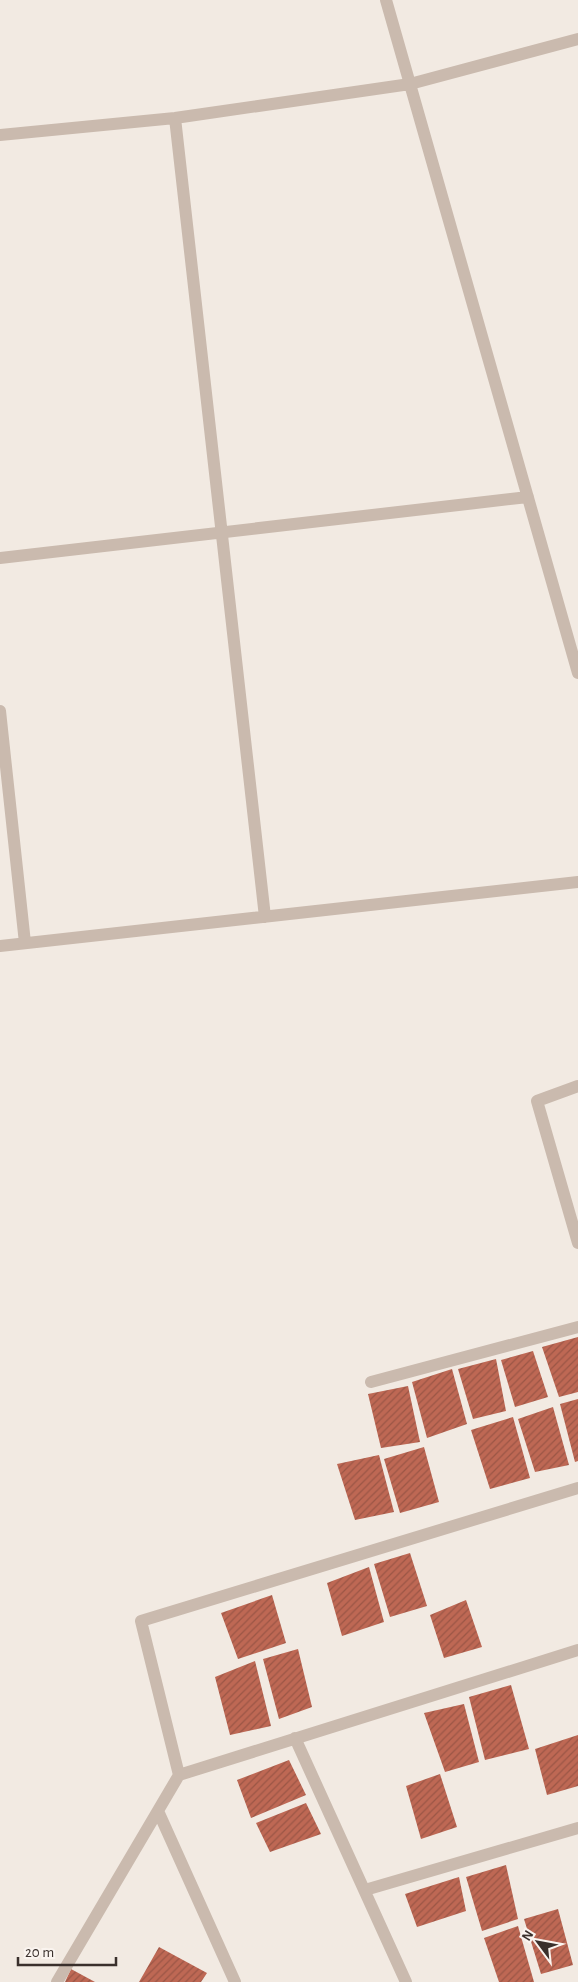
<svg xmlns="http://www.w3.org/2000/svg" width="578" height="1982" font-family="'Alegreya Sans',sans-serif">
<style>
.building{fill:url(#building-hatch)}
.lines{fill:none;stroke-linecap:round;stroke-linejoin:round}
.minor{stroke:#cabaae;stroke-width:12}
</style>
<defs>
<pattern id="building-hatch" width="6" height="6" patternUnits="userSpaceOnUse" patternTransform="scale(1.25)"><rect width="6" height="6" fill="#be6854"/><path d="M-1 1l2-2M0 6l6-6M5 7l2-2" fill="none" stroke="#9b5646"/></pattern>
</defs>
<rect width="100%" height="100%" fill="#f2eae2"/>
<path class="building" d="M578,1337V1392L559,1397L542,1347Z
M533,1351L548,1397L515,1407L501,1360Z
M496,1359L506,1411L473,1419L458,1369Z
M452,1369L467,1424L427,1438L412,1382Z
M408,1386L420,1442L381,1448L368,1394Z
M578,1399V1461L575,1462L560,1404Z
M553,1407L569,1465L535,1472L518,1419Z
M513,1417L530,1478L490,1489L471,1430Z
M424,1447L439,1502L400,1513L384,1459Z
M379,1455L394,1512L355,1520L337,1464Z
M410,1553L427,1606L390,1617L374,1564Z
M369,1567L384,1622L342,1636L327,1583Z
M272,1595L286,1643L238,1659L221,1613Z
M466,1600L482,1647L444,1658L430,1615Z
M298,1649L312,1707L279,1719L263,1659Z
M255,1661L271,1726L230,1735L215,1677Z
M511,1685L529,1749L485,1760L469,1697Z
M464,1704L479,1762L445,1772L424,1713Z
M578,1735V1786L547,1795L535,1749Z
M289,1760L306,1795L251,1818L237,1780Z
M440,1774L457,1827L421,1839L406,1786Z
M306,1803L321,1834L270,1852L256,1823Z
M506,1865L518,1919L482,1931L466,1877Z
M459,1877L466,1911L417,1927L405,1894Z
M558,1909L573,1965L541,1974L524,1919Z
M518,1926L534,1982H499L484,1938Z
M159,1947L207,1973L201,1982H139Z
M71,1969L95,1982H65Z"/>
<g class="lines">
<path class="minor" d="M386,0L578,673
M175,118L265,917
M0,135L175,118L410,84L578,39
M0,558L528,497
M0,711L25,943
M0,946L578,882
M578,1086L537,1101L578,1243
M371,1382L578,1327
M295,1738L406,1982
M179,1775L141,1621L578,1488
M158,1811L235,1982
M365,1890L578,1828
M57,1982L179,1775L578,1650"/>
</g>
<g transform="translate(538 1942) rotate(302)" stroke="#faf4ef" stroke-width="4" paint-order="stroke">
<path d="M0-4L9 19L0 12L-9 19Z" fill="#3a302c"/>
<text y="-8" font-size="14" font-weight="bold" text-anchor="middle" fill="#3a302c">N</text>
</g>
<path d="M18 1957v8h98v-8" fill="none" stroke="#3a302c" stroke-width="2.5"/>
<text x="25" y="1957" font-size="15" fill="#3a302c" stroke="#faf4ef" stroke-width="4" paint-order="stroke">20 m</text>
</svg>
